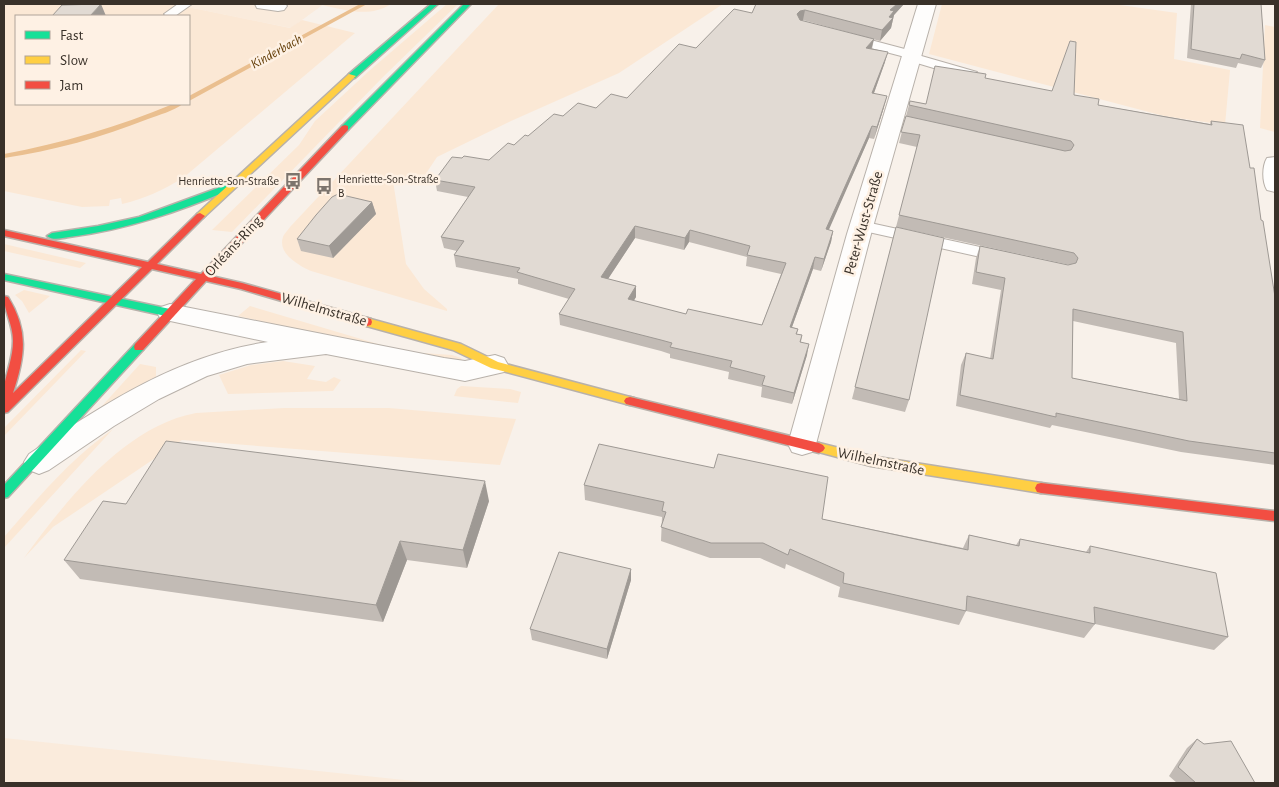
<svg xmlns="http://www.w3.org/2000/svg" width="1279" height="787" font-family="'Alegreya Sans',sans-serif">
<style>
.built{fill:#faebdc}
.green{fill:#fbe8d5;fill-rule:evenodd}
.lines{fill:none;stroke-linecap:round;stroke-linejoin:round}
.stream{fill:#eabf8f;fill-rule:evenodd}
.lane-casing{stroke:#b8b1aa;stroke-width:2}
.street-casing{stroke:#b8b1aa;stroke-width:2}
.fast-casing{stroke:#b8b1aa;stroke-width:3}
.slow-casing{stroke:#b8b1aa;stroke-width:3}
.jam-casing{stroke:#b8b1aa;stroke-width:3}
.lane{fill:#fefdfc;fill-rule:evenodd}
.street{fill:#fefdfc;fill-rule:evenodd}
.fast{fill:#16e098;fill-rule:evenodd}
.slow{fill:#ffcf43;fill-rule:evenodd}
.jam{fill:#f24e42;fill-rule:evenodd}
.wall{fill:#c2bbb5;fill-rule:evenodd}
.shaded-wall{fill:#9e9994}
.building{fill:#e1dad3;stroke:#9e9994;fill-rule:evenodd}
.labels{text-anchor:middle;stroke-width:5;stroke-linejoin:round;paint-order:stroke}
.far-poi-label{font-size:12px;fill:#393129;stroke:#fef1e4;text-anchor:start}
.far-water-label{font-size:14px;font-style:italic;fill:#643e08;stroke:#fef1e4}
.street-label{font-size:15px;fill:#393129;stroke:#fef1e4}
</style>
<rect width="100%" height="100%" fill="#f8f1ea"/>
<path class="built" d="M173,4H324L291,28Z
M4,738L433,783H4Z"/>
<path class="green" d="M4,4H173L290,28L302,20L355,33L183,178C163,190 144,199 122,204L121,198L110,200L109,206L82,207L4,191ZM16,16H189V104H16Z
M324,4H391C370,18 345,10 322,5Z
M447,4H458L383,77L232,232L212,230L299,145L315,121L369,71Z
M499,4H723L619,73L511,121L437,157L423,178L393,181L406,264L424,289L447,309V311L311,271C300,266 277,254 283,237C284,234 288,230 290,227Z
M942,4H1113L1177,13L1174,59L1230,70L1225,125L1164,116L929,54Z
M1265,25L1275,27V132L1260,128Z
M4,244L86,263L80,268L4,251Z
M24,290L50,296L29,313L22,301L15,295Z
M250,306L388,347L408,352L452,355L461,358L462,361L460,364L431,360L238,316Z
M81,350L86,351L4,436V428Z
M283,361L315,366L307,379L326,382L334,377L341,380L333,391H331L228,394L219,375L251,365Z
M140,364L156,367V381L107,408L102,406Z
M461,386L510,389L521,392L518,403L454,396L457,389Z
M284,408H389L516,419L500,465L182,440L53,527L24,558C64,503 124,426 196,413Z
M113,429L4,548V537C38,498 70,459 113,429Z"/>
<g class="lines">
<path class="stream" d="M360,4H367L189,101V96Z
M173,104H183C173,111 159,115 148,119C102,137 53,151 4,158V154C62,143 118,127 173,104Z"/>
<g class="lane-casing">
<path id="lane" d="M178,4H192L175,16H166L164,14Z
M848,34L916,52L918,55L977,72L978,75L977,78H967L907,60L905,57L844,41L842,38Z
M861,221L1003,252L1009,253L1011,257L1009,261L1003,262L855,229L853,226L855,223Z"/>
</g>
<g class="street-casing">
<path id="street" d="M255,4H285L287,6L284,10L278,11L257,8Z
M918,4H936L871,234L816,444L812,452L802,455L792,452L788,444L847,234Z
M1275,157V192L1267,190C1262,182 1262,166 1267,158Z
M170,304L444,358L465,361L495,355L504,358L508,365L504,372L465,381L326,354L247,364L207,376L159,399L114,426L49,470L39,474L29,470L24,462L29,454C103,405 177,355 268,342L161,319L157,313L161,307Z"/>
</g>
<g class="fast-casing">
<path id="fast" d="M431,4H438L355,78H349V74Z
M464,4H471L348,130H342V126Z
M229,184L232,185V189C180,211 126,230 69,237C62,238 53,241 47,236L52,233L98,226L139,217Z
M4,274L170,309L175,313L170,317L4,280Z
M139,343L143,344L144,347L143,350L8,497L4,498V485L135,344Z"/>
</g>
<g class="slow-casing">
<path id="slow" d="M349,74L356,76L203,218H197V214Z
M367,318L461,344L498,362L630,397L634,398L636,401L634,404L630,405L491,368L453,350L363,325L362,322L363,319Z
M819,443L871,456L1041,483L1045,484L1047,488L1045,492L1041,493L871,466L815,451L813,448L815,445Z"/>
</g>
<g class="jam-casing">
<path id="jam" d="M345,125L348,126V130L211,276L242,283L371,319L372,322L371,325L367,326L241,289L206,281L143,350H135L134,347L135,344L196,279L152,269L8,412L4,413C4,405 2,395 4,386C7,371 13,357 13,341C13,324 4,312 4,296L8,297C29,331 25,356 13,393L142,267L4,236V230L148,262L197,214L200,213L205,216L157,264L201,274L342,126Z
M630,397L819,443L823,445L825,448L823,451L819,453L626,404L624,401L626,398Z
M1041,483L1275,511V521L1041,493L1037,492L1035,488L1037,484Z"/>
</g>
<use href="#lane" class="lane"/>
<use href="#street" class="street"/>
<use href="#fast" class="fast"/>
<use href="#slow" class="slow"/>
<use href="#jam" class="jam"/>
</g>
<path class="wall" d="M756,4H904L894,15L891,28L880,41L803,20L801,21L874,39L872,49L885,62L874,93L884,107L874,139L869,138L828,230L833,231L831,242L821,271L813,269L792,327L798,329L797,334L802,335L801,342L807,355L792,404L761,397L762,387L728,379L729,372L670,358V354L661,351L560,325L559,314L569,299L518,284V279L456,267L454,255L457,251L444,248L441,237L468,197L437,191L435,180L462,158L489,160L528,136L563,116L596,108L627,98L696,48L752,13ZM635,238L684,250L689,242L747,257L746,266L781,274L762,325L686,314L633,301L636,297V286L608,279Z
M1191,4H1261L1265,60L1261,68L1238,63L1236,68L1187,58Z
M1074,95L1098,105L1210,124L1211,121L1250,168L1275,297V465L1181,452L1052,425L1050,428L956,406L961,365L966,353L990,359L1001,290L972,284L976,258L980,246L1068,265H1070L896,227L917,147L899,143L910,101L926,104ZM1073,321L1176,343L1179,399L1072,378Z
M372,202L376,214L333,258L301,251L297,239Z
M896,227L909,400L905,412L852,399Z
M584,485L822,519L963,548L969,535L1016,545L1020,539L1086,552L1090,546L1228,637L1214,650L1095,624L1084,638L966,611L959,625L838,597L840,587L786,564L785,569L760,558H710L661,541L662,517L585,500Z
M489,501L467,568L407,560L383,622L80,579L64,560L126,504Z
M631,569V580L607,659L532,640L530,629Z
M1197,739L1255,783H1177L1169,776L1187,748Z"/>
<path class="shaded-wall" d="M101,4L106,16H90Z
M897,4H904L894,15L891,28L880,41L882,30L890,10Z
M805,10L803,20L799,21L797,14L800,11Z
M874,39L871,50L866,48Z
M888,52L885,62L870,104L872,93Z
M887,96L884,107L874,139L877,127Z
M872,126L869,138L824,241L826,229Z
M372,202L376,214L333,258L329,246Z
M635,226V238L602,288L601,277Z
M690,230L689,242L684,250L685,238Z
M833,231L831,242L821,271L824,259Z
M815,257L813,269L788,338L790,327Z
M636,286V297L628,311V299Z
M809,344L807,355L792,404L794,393Z
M485,481L489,501L467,568L463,550Z
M400,541L407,560L383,622L376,605Z
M631,569V580L607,659V649Z"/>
<path class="building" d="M101,4L90,16H52L62,5Z
M756,4H897L890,10L894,11L889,17L893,18L882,30L805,10L800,11L797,14L800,20L874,39L866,48L888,52L872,93L887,96L877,127L872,126L826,229L833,231L824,259L815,257L790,327L798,329L796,334L802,335L800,342L809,344L794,393L762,385L765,376L730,367L732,361L670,347L672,343L661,340L559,314L575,289L517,272L520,268L454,255L464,241L441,237L475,187L435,180L452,157L462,158L464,156L489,160L508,143L514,145L525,135L528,136L554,114L563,116L578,103L596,108L611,94L627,98L679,44L696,48L734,9L752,13ZM635,226L685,238L690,230L750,246L747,255L786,263L762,325L688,309L686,314L628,299L636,286L601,277Z
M1194,4H1261L1265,60L1242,54L1240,59L1191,49Z
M1070,41L1076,42L1074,95L1099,99L1098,105L1212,125L1211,121L1243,125L1250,168H1254L1261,220L1263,221L1275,297V453L1189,441L1056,413V417L960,395L966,353L993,359L1005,278L976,272L980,246L1068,265L1076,263L1078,258L1074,253L899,215L920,135L901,132L906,116L1065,151L1071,150L1074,145L1071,141L909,105L910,101L926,104L935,66L986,74L985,78L1052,91ZM1073,309L1183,332L1187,401L1072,378Z
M338,194L372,202L329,246L297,239L316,215L332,197Z
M896,227L944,238L909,400L855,387Z
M166,441L485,481L463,550L400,541L376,605L64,560L103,501L126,504Z
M599,444L714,468L718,454L828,477L822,519L920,540L968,550L969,535L1019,546L1020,539L1090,553V546L1216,573L1228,637L1094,607L1095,624L967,596L966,611L843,583L844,573L790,549L788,555L763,543H711L661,527L666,512L662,511L664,502L584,485Z
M559,552L631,569L607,649L530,629Z
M1197,739L1204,744L1231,741L1255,783H1196L1178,767Z"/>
<defs>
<g id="bus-bare" transform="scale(1.35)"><path d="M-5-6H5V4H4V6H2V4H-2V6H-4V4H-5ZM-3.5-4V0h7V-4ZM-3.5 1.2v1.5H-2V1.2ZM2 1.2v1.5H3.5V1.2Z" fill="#7c746d" stroke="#fef1e4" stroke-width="2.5" paint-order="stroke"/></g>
</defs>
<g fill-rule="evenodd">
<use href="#bus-bare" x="293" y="181"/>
<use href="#bus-bare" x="324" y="186"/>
</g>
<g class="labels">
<g class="far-poi-label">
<text x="338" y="183">Henriette-Son-Straße<tspan x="338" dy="14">B</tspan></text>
<text x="279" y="185" text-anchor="end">Henriette-Son-Straße</text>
</g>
<g class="far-water-label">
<text transform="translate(276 51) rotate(-29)" y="5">Kinderbach</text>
</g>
<g class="street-label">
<text transform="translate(863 223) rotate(-74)" y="5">Peter-Wust-Straße</text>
<text transform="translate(233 246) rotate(-47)" y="5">Orléans-Ring</text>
<text transform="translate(324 309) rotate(16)" y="5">Wilhelmstraße</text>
<text transform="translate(881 461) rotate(12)" y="5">Wilhelmstraße</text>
</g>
</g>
<rect width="1279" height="787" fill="none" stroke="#393129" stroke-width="10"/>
<rect x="15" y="15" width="175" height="90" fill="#fef1e4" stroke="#afa499"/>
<rect x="25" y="31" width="25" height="8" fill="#16e098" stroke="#afa499"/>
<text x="60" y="40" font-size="15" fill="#393129">Fast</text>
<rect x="25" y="56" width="25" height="8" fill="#ffcf43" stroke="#afa499"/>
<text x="60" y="65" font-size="15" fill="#393129">Slow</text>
<rect x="25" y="81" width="25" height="8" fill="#f24e42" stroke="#afa499"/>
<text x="60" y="90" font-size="15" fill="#393129">Jam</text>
</svg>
